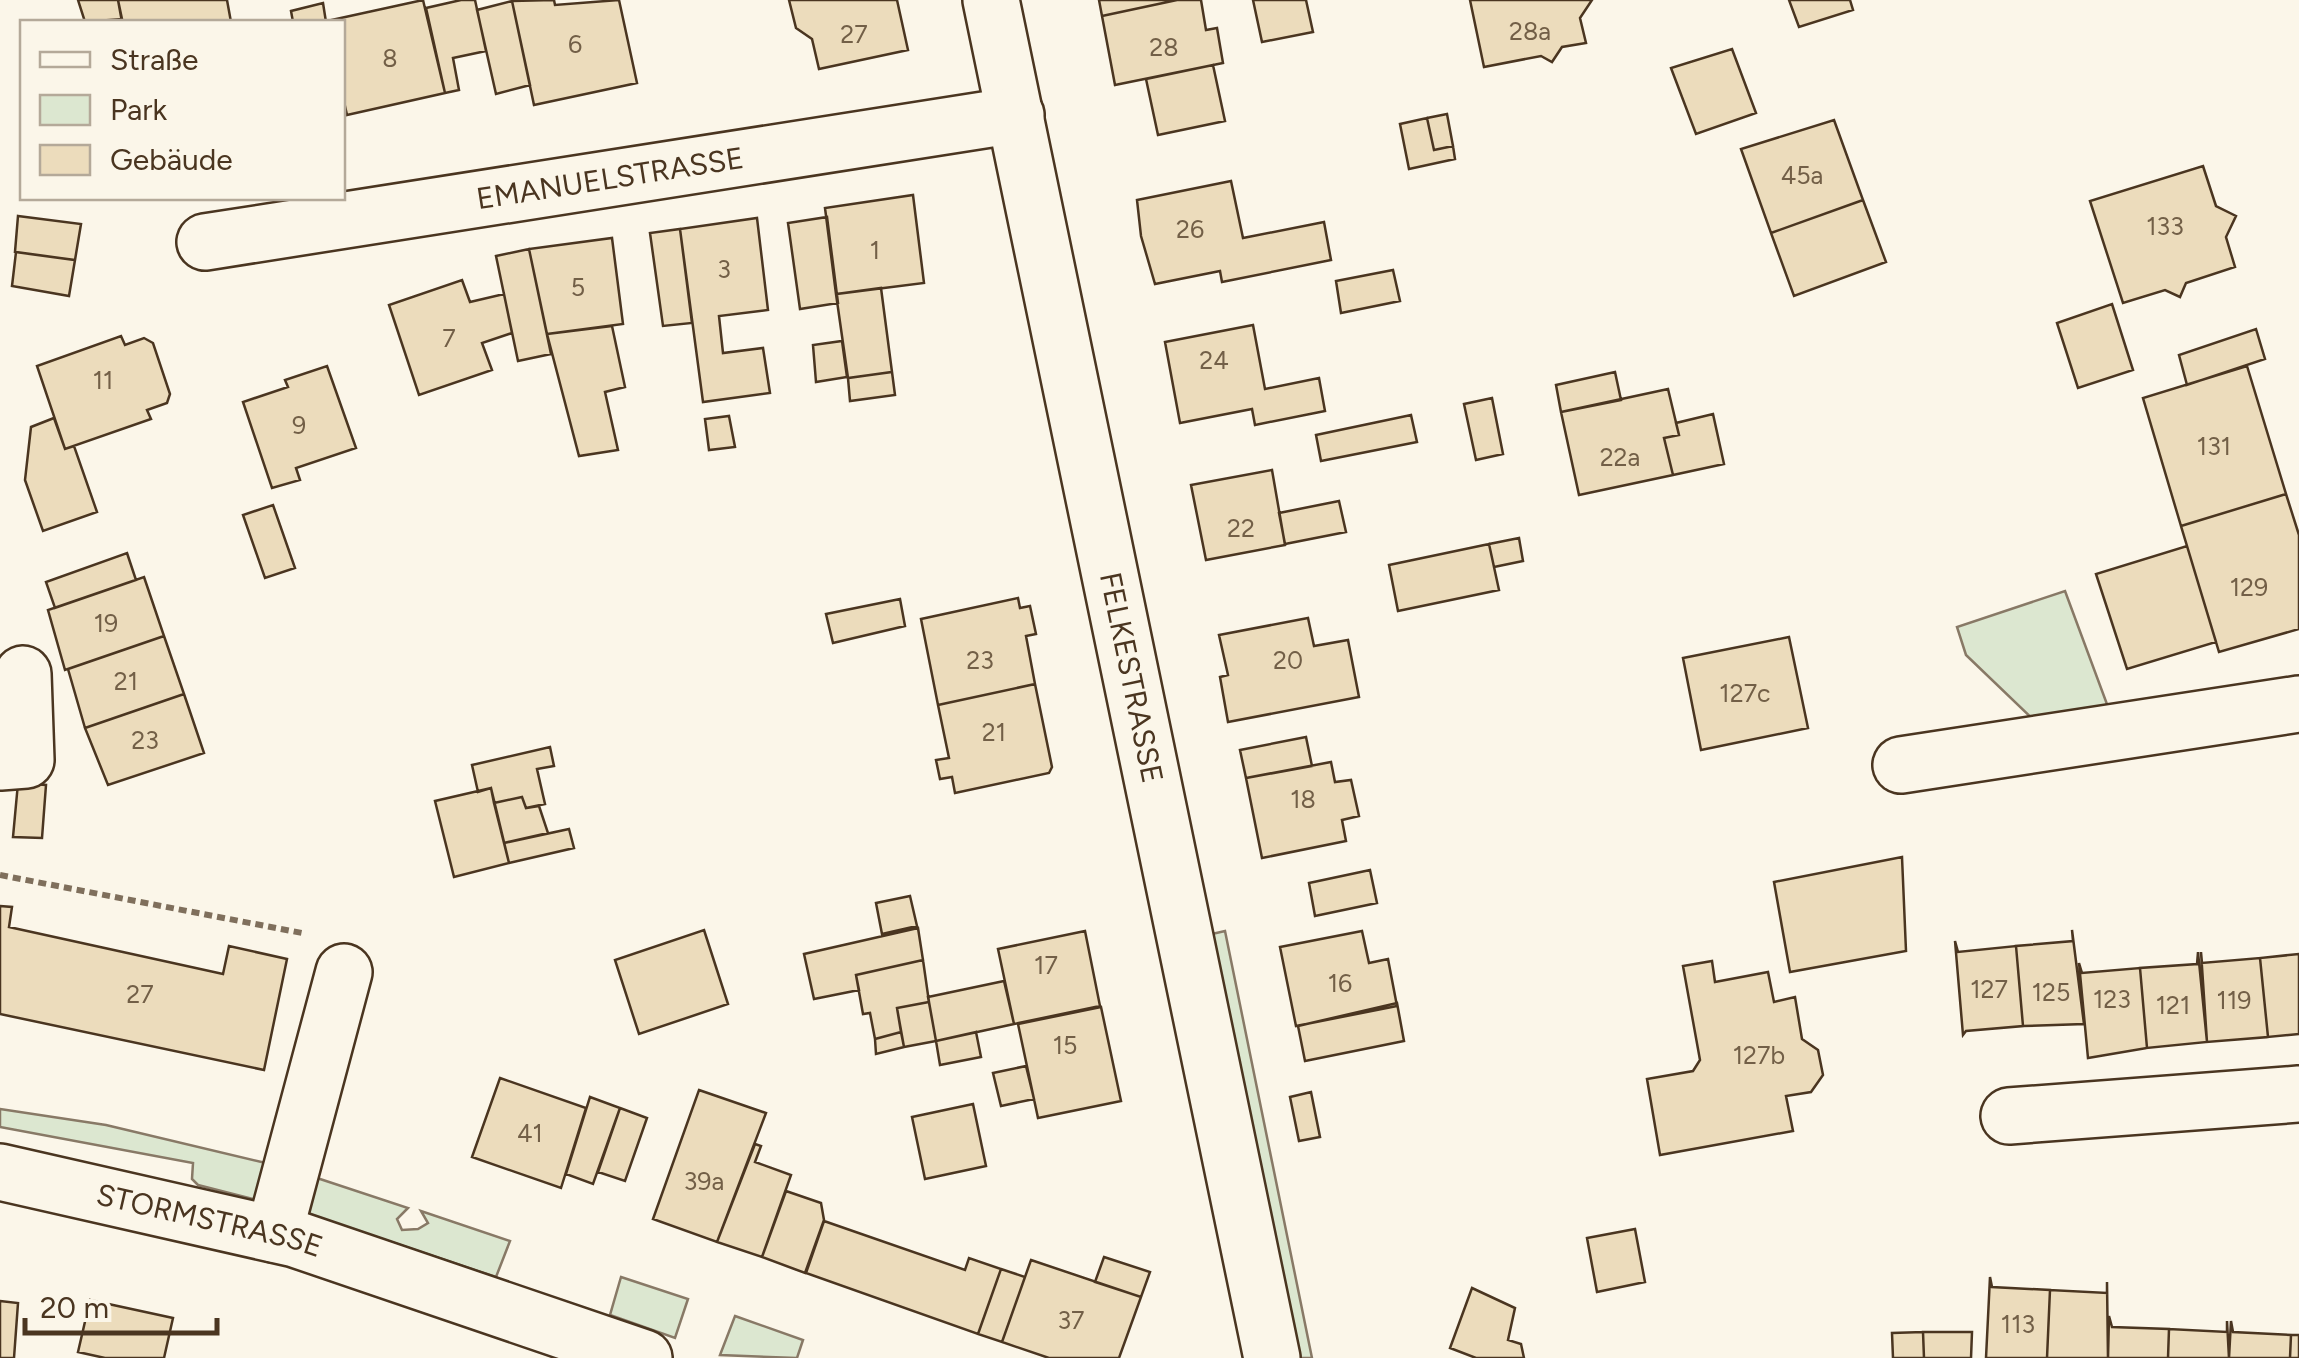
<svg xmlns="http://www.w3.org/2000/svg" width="2299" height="1358" font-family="Figtree,sans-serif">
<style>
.green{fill:#dce7d0;stroke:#887966;stroke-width:2.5}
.building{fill:#ecdcbc;stroke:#4a3520;stroke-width:2.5}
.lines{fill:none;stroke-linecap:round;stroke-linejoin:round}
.minor-casing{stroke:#4a3520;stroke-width:60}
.path{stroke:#7f6f5c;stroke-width:6;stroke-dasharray:8 5;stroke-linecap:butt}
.minor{stroke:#fbf6e9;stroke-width:55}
.labels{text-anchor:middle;stroke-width:8;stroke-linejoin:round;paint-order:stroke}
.number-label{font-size:25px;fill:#725f47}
.street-label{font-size:30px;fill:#4a3520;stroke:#fbf6e9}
</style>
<rect width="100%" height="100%" fill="#fbf6e9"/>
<path class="green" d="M2065,591L2111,715L2039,725L1966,655L1957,627Z
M1225,931L1312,1358H1297L1212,934Z
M0,1109L106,1125L270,1164L261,1201L198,1185L192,1179L193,1163L0,1127Z
M317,1178L408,1208L397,1219L402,1230L418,1229L428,1223L421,1211L510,1241L496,1277L307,1214Z
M621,1277L688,1299L675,1338L610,1315Z
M735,1316L803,1340L797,1358L720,1355Z"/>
<path class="building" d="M78,0H118L122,19L85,22Z
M118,0H227L231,22H122Z
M423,0L445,93L347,115L342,93V22L327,21Z
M461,0H475L486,51L453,58L459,90L445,93L426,8Z
M554,0L555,5L619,0L637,83L534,105L512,1Z
M789,0H897L908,50L819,69L812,39L796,28Z
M1099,0H1177L1102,16Z
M1177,0H1201L1206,30L1217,28L1223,63L1115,85L1102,16Z
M1253,0H1306L1313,32L1262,42Z
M1470,0H1592L1580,18L1586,43L1562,47L1552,62L1541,56L1484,67Z
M1789,0H1850L1853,10L1799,27Z
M512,1L530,85L496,94L477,10Z
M323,3L326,22H293L291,11Z
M1732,49L1756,113L1696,134L1671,68Z
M1213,65L1225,121L1158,135L1146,79Z
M1447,114L1453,146L1434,150L1427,118Z
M1427,118L1434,150L1453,146L1455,159L1409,169L1400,124Z
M1834,120L1863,200L1771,233L1741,149Z
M2203,166L2216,206L2236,216L2226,237L2235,267L2186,283L2180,297L2165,290L2123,303L2090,201Z
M1231,181L1243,238L1324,222L1331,260L1222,282L1220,271L1155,284L1141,236L1137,200Z
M913,195L924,283L836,294L825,208Z
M1863,200L1886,262L1794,296L1771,233Z
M18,216L81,224L75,260L15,252Z
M827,217L838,303L800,309L788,223Z
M757,218L768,310L719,316L723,353L763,348L770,393L703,402L680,229Z
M680,229L692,323L663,326L650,233Z
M612,238L623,324L547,334L529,249Z
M529,249L551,354L518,361L496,256Z
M16,252L75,260L69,296L12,286Z
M1393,270L1400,301L1341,313L1336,281Z
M462,280L470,302L504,294L512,333L482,343L492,370L419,395L389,305Z
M881,288L892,372L848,378L836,294Z
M2112,304L2133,370L2078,388L2057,323Z
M1253,325L1265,389L1319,378L1325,411L1255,425L1252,409L1180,423L1165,342Z
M612,326L625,387L605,392L618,450L579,456L547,334Z
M2256,329L2265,359L2187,385L2179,355Z
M121,336L125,345L144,338L153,343L170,394L167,403L147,410L151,419L65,449L37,366Z
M842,341L847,377L816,382L813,345Z
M327,366L356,448L296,468L300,480L272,488L243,402L288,387L285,380Z
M2247,366L2286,494L2181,526L2143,398Z
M892,372L895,395L850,401L848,378Z
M1615,372L1621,400L1561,412L1556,385Z
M1668,389L1679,435L1664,438L1673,475L1579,495L1561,412Z
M1492,398L1503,454L1476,460L1464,404Z
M1713,414L1724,464L1673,475L1664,438L1679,435L1676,423Z
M1411,415L1417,442L1321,461L1316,435Z
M729,416L735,447L709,450L705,419Z
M54,418L65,449L74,446L97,512L43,531L25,480L31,427Z
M1272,470L1285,545L1206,560L1191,485Z
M2286,494L2299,535V629L2219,652L2181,526Z
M1339,501L1346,532L1285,544L1279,513Z
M273,505L295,568L265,578L243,515Z
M1519,538L1523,561L1494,567L1489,544Z
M1489,544L1499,590L1398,611L1389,565Z
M2187,546L2216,642L2127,669L2096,574Z
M127,553L136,580L55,608L46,582Z
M144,577L164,636L65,670L48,610Z
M1018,598L1020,608L1030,606L1036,634L1026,636L1035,684L938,705L921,619Z
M900,599L905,626L833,643L826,614Z
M1308,618L1314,646L1348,640L1359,697L1228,722L1220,677L1228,675L1219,635Z
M164,636L184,694L85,728L68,669Z
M1789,637L1808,728L1701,750L1683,658Z
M1035,684L1052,767L1049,773L955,793L952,777L940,779L936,760L949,758L938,705Z
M184,694L204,753L108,785L85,728Z
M1306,737L1312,766L1246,778L1240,750Z
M550,747L554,766L537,769L545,804L526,808L522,797L494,803L491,788L478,792L472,765Z
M1331,762L1335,782L1351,780L1359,816L1342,820L1346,841L1262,858L1246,778Z
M18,783L46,785L42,838L13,837Z
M491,788L509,863L454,877L435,801Z
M522,797L526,808L539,806L548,833L504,843L494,803Z
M569,829L574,848L509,863L504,843Z
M1902,857L1906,951L1790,972L1774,882Z
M1370,870L1377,903L1315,916L1309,883Z
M910,896L917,926L882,934L876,903Z
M0,906L12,907L9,927L223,974L229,946L287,959L264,1070L0,1014Z
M918,928L923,960L856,975L859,990L814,999L804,954Z
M704,930L728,1004L639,1034L615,960Z
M2072,930L2084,1024L2023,1026L2016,946L2073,941Z
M1085,931L1100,1006L1014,1024L998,949Z
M1362,931L1369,963L1388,959L1397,1006L1296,1026L1280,947Z
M1955,941L1958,952L2016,946L2023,1026L1966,1031L1963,1035Z
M2198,952L2207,1042L2147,1048L2140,968L2197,964Z
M2201,952L2202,963L2260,958L2268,1037L2207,1042Z
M2299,954V1034L2268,1037L2260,958Z
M923,960L929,1002L897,1008L901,1032L875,1039L870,1013L863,1014L856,975Z
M1712,961L1715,982L1768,972L1774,1002L1795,997L1802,1039L1818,1050L1823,1075L1811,1092L1786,1096L1793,1131L1660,1155L1647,1079L1693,1071L1700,1060L1683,966Z
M2079,963L2082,973L2140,968L2147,1048L2088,1058Z
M1004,981L1014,1024L936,1041L928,997Z
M929,1002L936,1041L904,1047L897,1008Z
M1397,1003L1404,1041L1305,1061L1298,1026Z
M1101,1007L1121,1101L1038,1118L1018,1024Z
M901,1032L904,1047L876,1054L875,1039Z
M976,1032L981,1057L940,1065L936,1041Z
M1026,1066L1034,1099L1001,1106L993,1073Z
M500,1078L586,1108L561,1188L472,1157Z
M699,1090L766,1113L717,1242L653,1219Z
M1311,1092L1320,1137L1299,1141L1290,1097Z
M590,1097L620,1108L593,1184L566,1174Z
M973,1104L986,1166L925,1179L912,1117Z
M620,1108L647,1118L625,1181L598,1172Z
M755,1144L761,1146L755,1162L791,1175L762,1257L717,1242Z
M786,1191L821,1203L824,1220L805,1273L762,1257Z
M824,1221L965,1270L969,1258L1001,1269L978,1334L806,1273Z
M1635,1229L1645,1282L1597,1292L1587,1238Z
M1104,1257L1150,1272L1141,1297L1095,1282Z
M1031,1260L1141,1297L1119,1358H1049L1002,1342Z
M1001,1269L1025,1277L1002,1342L978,1334Z
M1990,1277L1992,1287L2050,1290L2047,1358H1986Z
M2107,1282L2108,1358H2047L2050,1290L2107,1293Z
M1472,1288L1515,1308L1508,1340L1521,1344L1524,1358H1476L1450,1348Z
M90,1300L173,1318L164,1358H105L78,1352Z
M0,1301L18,1303L14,1358H0Z
M2109,1316L2112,1327L2169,1329L2168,1358H2108Z
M2227,1321L2229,1358H2168L2169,1329L2227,1332Z
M2231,1321L2233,1332L2291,1335L2290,1358H2229Z
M1923,1332H1972L1971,1358H1924Z
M1923,1332L1924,1358H1893L1892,1333Z
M2291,1335H2299V1358H2290Z"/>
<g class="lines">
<g class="minor-casing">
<g id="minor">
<path id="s1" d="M991,0L1272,1358"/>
<path id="s2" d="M205,242L1016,115"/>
<path d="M0,762L26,760L23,674"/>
<path d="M1901,765L2299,704"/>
<path d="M2009,1116L2299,1094"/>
<path id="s3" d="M0,1172L295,1239L644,1358"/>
<path d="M274,1234L344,972"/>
</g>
</g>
<path class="path" d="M0,875L302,933"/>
<use href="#minor" class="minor"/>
</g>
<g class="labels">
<g class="number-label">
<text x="1530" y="40">28a</text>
<text x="854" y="43">27</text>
<text x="575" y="53">6</text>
<text x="1164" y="56">28</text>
<text x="390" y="67">8</text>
<text x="1802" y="184">45a</text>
<text x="2165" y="235">133</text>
<text x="1190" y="238">26</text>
<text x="875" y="259">1</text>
<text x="724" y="278">3</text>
<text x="578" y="296">5</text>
<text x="449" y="347">7</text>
<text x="1214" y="369">24</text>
<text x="103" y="389">11</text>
<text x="299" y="434">9</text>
<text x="2214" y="455">131</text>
<text x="1620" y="466">22a</text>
<text x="1241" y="537">22</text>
<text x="2249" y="596">129</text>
<text x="106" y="632">19</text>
<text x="980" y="669">23</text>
<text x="1288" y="669">20</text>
<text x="126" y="690">21</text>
<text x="1745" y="702">127c</text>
<text x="994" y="741">21</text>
<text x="145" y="749">23</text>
<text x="1303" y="808">18</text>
<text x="1046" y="974">17</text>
<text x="1340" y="992">16</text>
<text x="1989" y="998">127</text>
<text x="2051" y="1001">125</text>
<text x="140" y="1003">27</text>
<text x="2112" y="1008">123</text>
<text x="2234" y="1009">119</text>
<text x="2173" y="1014">121</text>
<text x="1065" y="1054">15</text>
<text x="1759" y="1064">127b</text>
<text x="530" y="1142">41</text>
<text x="704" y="1190">39a</text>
<text x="1071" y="1329">37</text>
<text x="2018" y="1333">113</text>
</g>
<g class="street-label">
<text dy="10" stroke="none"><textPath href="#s2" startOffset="410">EMANUELSTRASSE</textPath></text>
<text dy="10" stroke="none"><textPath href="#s1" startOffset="692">FELKESTRASSE</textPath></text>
<text dy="10" stroke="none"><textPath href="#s3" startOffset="215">STORMSTRASSE</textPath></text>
</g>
</g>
<rect x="20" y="20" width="325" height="180" fill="#fbf6e9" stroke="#b4a999" stroke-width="2.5"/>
<rect x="40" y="52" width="50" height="15" fill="#fbf6e9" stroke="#b4a999" stroke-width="2.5"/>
<text x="110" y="70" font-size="30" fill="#4a3520">Straße</text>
<rect x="40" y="95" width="50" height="30" fill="#dce7d0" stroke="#b4a999" stroke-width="2.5"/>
<text x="110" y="120" font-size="30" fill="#4a3520">Park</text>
<rect x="40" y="145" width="50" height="30" fill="#ecdcbc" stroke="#b4a999" stroke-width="2.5"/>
<text x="110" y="170" font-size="30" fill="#4a3520">Gebäude</text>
<path d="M25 1318v15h192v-15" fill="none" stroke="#4a3520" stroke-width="5"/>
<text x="40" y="1318" font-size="30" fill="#4a3520" stroke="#fbf6e9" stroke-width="8" paint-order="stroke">20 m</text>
</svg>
